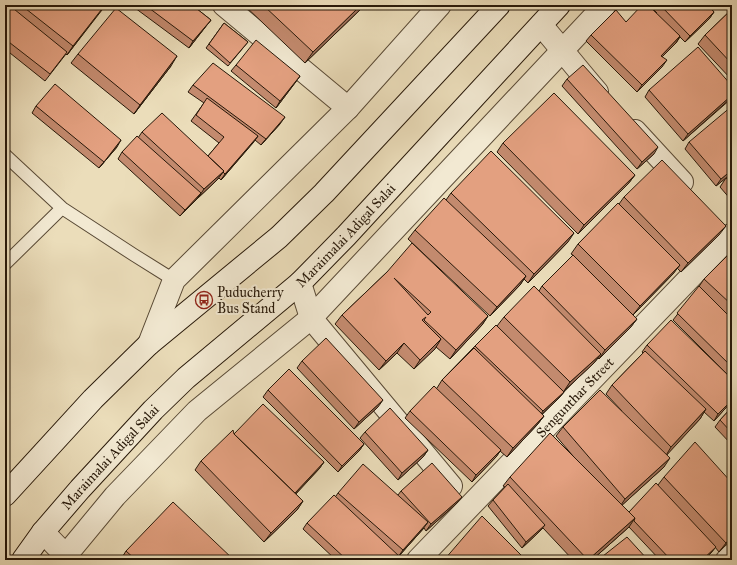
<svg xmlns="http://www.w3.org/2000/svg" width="737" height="565" font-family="'IM FELL Great Primer',serif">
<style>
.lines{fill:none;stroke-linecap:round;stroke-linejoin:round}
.service-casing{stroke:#584935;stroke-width:14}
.minor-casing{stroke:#584935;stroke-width:24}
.secondary-casing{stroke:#271809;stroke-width:24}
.service{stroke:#f2e9d2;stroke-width:12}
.minor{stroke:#f2e9d2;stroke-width:22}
.secondary{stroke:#f2e9d2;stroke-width:22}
.wall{fill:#c38a6e;stroke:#271809}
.shaded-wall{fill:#9f705a;stroke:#271809}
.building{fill:#e3a080;stroke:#271809;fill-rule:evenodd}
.labels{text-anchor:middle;stroke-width:4;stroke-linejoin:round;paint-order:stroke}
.street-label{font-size:14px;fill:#271809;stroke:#f2e9d2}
.poi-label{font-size:14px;fill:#271809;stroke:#f2e9d2;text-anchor:start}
</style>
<rect width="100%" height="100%" fill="#ebddba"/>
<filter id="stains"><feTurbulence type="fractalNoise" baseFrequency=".005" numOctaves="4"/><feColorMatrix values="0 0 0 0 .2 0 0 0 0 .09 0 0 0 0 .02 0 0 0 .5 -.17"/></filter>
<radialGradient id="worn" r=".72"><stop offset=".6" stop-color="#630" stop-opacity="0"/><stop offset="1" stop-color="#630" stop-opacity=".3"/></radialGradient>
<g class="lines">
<g class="service-casing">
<path id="service" d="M5,155L62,208L134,255L174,280
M5,264L62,208"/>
</g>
<g class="minor-casing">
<g id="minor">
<path d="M224,5L348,108"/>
<path d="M541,25C560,47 578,70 597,92"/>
<path d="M635,131L682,182"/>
<path d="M300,283L311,318L451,486"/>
<path d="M149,344L174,280L348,108L440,5"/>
<path d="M43,532L70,560"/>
<path d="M62,560L115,496L197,411L311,318L605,5"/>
<path id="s1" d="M418,560L731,235"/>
<path d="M727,560L732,555"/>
</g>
</g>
<g class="secondary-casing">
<g id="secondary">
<path d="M5,495L93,399L149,344L279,237L324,193L499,5"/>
<path id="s2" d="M23,560L43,532L80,489L153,410L186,378L300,283L346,236L559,5"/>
</g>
</g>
<use href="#service" class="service"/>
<use href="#minor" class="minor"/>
<use href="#secondary" class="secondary"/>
</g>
<path class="wall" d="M6,5H105L67,55L66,54L45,81L5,49V6Z
M131,5H192L211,20L189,48Z
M244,5H365L305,63Z
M649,5H714L711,8L714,12L709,19L685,42L680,37L676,43L662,57V67L637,92L586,41L591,35L626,22L657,13Z
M732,9V80L698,44L705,35Z
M224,23L248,42L228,66L206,48Z
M78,54L171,66L134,114L71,63Z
M236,65L300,76L276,108L231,71Z
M567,79L654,154L637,169L562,86Z
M193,85L280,124L261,145L255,140L221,180L219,178L198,198L180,216L118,159L122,152L138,138L142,132L208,156L219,143L191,121L204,103L188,92Z
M732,86V98L683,141L645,97L649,90Z
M36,106L117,147L99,168L32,113Z
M689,142L732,173L716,186L685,149Z
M503,143L635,175L628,184L578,234L497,152Z
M732,173V201L720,187L726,178Z
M451,193L568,242L528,283L524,279L520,285L490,316L408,239L415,230L446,200Z
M624,197L719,235L681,272L677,268L673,274L633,315L637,319L630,328L599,359L598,358L594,363L564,391V392L559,398L542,414L544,416L537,425L507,457L500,451L496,457L472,482L405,418L410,411L437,388L442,380L475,346L497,326L504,317L539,291L542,286L573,255L571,254L578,244L619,204Z
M732,251V379L673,320L698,288L704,279Z
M387,272L488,316L482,325L450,359L436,347L414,369L397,353L379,370L335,324L342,315Z
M647,345L732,401L714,421L704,412L700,419L667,454L664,467L622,505L629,512L658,485L664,477L732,538L719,552L715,547L711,553L704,560H660L629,527L592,560H573L543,528L540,531L522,548L488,506L493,500L505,487L503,486L510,477L573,456L556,436L563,427L622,411L606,394L612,385L643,353L642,352Z
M302,361L378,407L354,429L297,368Z
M268,390L364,444L359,451L338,472L263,397Z
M732,407V445L715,427L720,420Z
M365,432L428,450L423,457L398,480L360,438Z
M234,434L324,462L319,469L296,494L303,501L297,510L264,542L195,470L201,461Z
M401,491L457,503L426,531L424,528L399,556L398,560H336L303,529L307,523L336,496L338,493L398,495Z
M126,551L234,560H118L121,559Z"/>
<path class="shaded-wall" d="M105,5L102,10L67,55L73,46Z
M361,5H365L305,63L313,52Z
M714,12L709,19L685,42L690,36Z
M211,20L206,26L189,48L193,41Z
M680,36L676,43L657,62L661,56Z
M177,56L171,66L134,114L140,105Z
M667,60L662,67L637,92L642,85Z
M300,76L295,83L276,108L280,101Z
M732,95V97L683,141L688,134Z
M285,117L280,124L261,145L266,139Z
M258,136L253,143L221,180L225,174Z
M121,140L117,147L99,168L104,162Z
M658,147L654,154L637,169L642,162Z
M732,170V173L716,186L721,179Z
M224,171L217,180L198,198L204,189Z
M635,175L628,184L578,234L584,225Z
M201,193L196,200L180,216L185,210Z
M726,226L719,235L681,272L688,263Z
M574,233L568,242L528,283L534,274Z
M680,265L673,274L633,315L640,306Z
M526,276L520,285L490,316L497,307Z
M488,316L482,325L450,359L456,350Z
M637,319L630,328L599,359L605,350Z
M441,339L435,349L414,369L420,360Z
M404,343L397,353L379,370L386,361Z
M601,354L594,363L564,391L570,382Z
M564,392L559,398L538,418L543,411Z
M383,400L378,407L354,429L359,422Z
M732,400V401L714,421L718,414Z
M706,409L700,419L665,457L671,447Z
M544,416L537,425L507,457L513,448Z
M364,444L359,451L338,472L342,466Z
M428,450L423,457L398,480L402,473Z
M501,450L496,457L472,482L476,475Z
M670,458L664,467L619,508L625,499Z
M324,462L319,469L288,501L293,495Z
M462,497L457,503L426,531L431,524Z
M303,501L297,510L264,542L271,533Z
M635,518L629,527L592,560H588Z
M428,522L423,529L398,557L403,550Z
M545,525L540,531L522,548L526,542Z
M732,536V538L719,552L726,543Z
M716,547L711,553L704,560H702Z"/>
<path class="building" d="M6,5H9L67,52L50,74L5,39V6Z
M21,5H105L73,46Z
M145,5H192L211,20L193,41Z
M263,5H361L313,52Z
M642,5H648L680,36L661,56L667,60L642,85L591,35L616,10L626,22Z
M660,5H707L714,12L690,36Z
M116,8L177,56L140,105L78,54Z
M732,9V64L705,35Z
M224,23L248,42L230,63L209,44Z
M256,40L300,76L280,101L236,65Z
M698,47L732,86V95L688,134L649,90Z
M213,63L285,117L266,139L193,85Z
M583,65L658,147L642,162L567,79Z
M55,84L121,140L104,162L36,106Z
M554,93L635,175L584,225L503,143Z
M207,98L258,136L225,174L223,172L224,171L208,156L224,137L196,115Z
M732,106V170L721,179L689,142Z
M162,113L224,171L204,189L142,132Z
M137,136L201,193L185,210L122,152Z
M491,151L574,233L534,274L451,193Z
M662,160L726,226L688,263L624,197Z
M732,173V184L726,178Z
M444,198L526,276L497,307L415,230Z
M618,203L680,265L640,306L578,244Z
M412,243L488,316L456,350L424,320L426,317L422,320L441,339L420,360L404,343L386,361L342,315L387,272ZM394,278L431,312L428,315Z
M732,251V305L704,279Z
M573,255L637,319L605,350L542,286Z
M534,286L601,354L570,382L504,317Z
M699,286L732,319V367L677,313Z
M671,320L732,379V400L718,414L647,345Z
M496,325L564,392L543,411L475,346Z
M326,338L383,400L359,422L302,361Z
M474,348L544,416L513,448L442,380Z
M645,351L706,409L671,447L612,385Z
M289,369L364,444L342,466L268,390Z
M434,386L501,450L476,475L410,411Z
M600,390L670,458L625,499L563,427Z
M263,404L324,462L295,493L234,434Z
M732,407V433L720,420Z
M390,408L428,450L402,473L365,432Z
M233,430L234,434L303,501L271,533L201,461Z
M550,433L635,518L588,560L510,477Z
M695,442L732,483V536L726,543L664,477Z
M432,463L462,497L431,524L401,491Z
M363,464L428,522L403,550L338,493Z
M656,483L716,547L702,560H671L634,521L635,518L629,512Z
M508,484L545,525L526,542L493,500Z
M334,495L400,557L398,560H347L307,523Z
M173,502L234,560H136L126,551Z
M482,516L526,560H444Z
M627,537L648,560H598Z"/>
<defs>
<g id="bus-ring" transform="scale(0.9)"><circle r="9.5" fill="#f2e9d2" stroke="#8f2418" stroke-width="1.5"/><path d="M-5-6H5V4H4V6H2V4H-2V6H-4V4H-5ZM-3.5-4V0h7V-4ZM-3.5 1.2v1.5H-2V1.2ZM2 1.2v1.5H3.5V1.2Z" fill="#8f2418"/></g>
</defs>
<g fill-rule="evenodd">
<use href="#bus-ring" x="204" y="300"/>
</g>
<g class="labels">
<g class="street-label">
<text dy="5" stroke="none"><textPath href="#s2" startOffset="459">Maraimalai Adigal Salai</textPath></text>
<text dy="5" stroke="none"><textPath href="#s1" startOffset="226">Sengunthar Street</textPath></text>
<text dy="5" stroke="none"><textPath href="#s2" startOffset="135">Maraimalai Adigal Salai</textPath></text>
</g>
<g class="poi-label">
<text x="217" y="297">Puducherry<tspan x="217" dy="16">Bus Stand</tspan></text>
</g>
</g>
<rect width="737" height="565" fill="none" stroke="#ebddba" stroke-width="20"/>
<rect x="6" y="6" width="725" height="553" fill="none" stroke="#271809" stroke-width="2"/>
<rect x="10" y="10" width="717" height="545" fill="none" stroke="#271809"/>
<rect width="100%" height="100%" filter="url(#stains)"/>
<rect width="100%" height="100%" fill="url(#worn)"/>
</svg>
